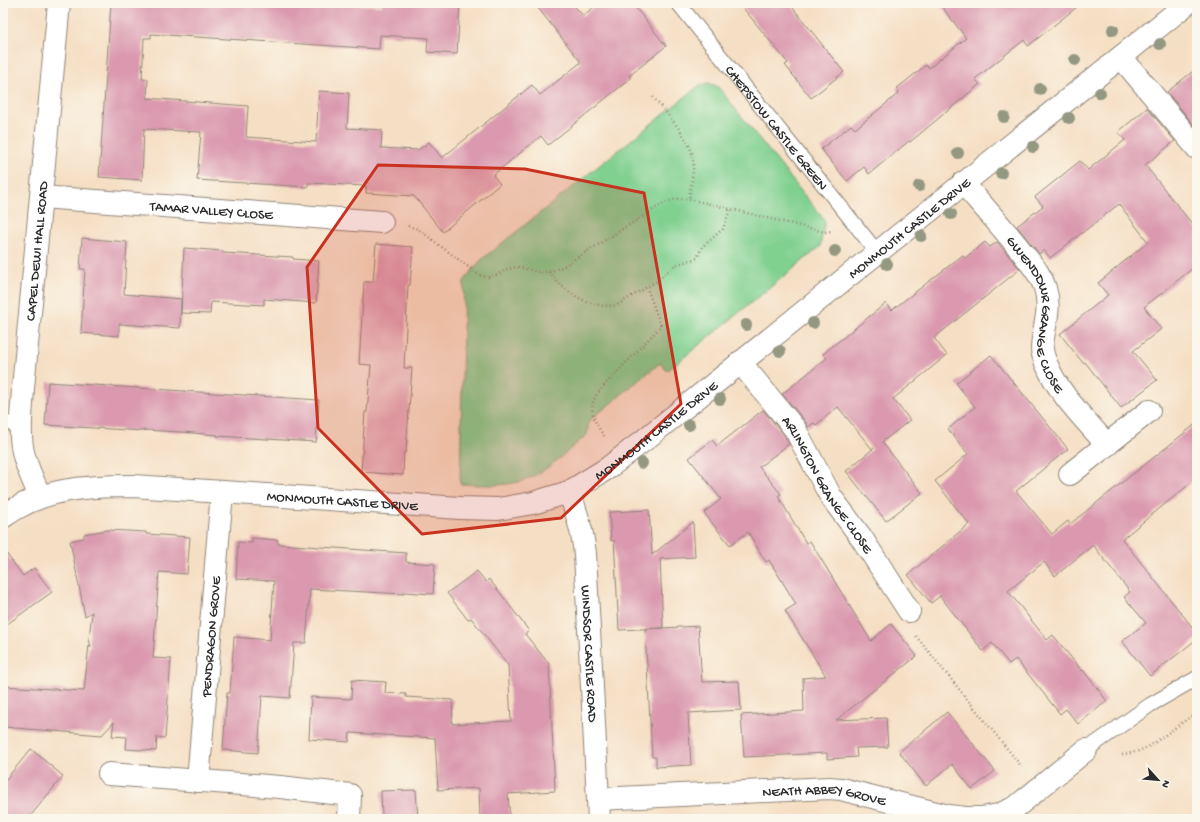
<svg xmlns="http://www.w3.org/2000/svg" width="1200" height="822" font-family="'Gochi Hand',sans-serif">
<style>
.green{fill:#80d090;stroke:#567e5e}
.building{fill:#da99af}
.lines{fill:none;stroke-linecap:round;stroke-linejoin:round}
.service-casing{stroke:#908578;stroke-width:16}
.minor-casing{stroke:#908578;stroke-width:24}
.tertiary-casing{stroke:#908578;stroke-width:24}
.path{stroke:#908578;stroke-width:2.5;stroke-dasharray:1 3;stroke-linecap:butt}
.service{stroke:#fff;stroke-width:14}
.minor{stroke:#fff;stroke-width:22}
.tertiary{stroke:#fff;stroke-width:22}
.tree{fill:#949880}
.marked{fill:#c8321e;fill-opacity:0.2;stroke:#c8321e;stroke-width:3;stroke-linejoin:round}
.labels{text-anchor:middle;stroke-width:3;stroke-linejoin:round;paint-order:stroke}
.street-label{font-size:14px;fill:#2b2b2b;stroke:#fbf7ec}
</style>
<rect width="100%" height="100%" fill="#fbf7ec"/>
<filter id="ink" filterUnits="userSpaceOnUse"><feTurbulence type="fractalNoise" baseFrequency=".025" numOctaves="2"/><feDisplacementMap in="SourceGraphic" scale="8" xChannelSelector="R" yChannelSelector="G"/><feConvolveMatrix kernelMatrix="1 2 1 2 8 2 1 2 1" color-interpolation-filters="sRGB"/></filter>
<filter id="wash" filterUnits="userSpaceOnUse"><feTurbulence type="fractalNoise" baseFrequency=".012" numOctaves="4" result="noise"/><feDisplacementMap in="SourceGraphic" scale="16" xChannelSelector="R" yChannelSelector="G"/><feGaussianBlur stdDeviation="0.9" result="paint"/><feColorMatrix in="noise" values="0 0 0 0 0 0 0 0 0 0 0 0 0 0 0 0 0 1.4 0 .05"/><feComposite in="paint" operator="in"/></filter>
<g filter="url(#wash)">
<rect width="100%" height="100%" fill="#f5dfc4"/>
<path class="green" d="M709,83L718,87L825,221L820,247L667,371L660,363L589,421L587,435C568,450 545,474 522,481C502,487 480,485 460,484L464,281L481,260L700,85Z"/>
<g id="blocks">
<path class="building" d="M111,3H332L382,6V3H460L457,54L427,52L428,38L380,35L379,49L151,34V38H144L142,79H148L147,98L248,106L246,137L316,142L319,91L349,93L347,128L382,130L381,148L418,150L429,142L442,158L532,85L540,95L580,63V61L534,3H572L583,16L599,3H632L666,46L629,76L631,78L548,145L541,136L520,153L493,175L500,184L443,232L414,196L366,193V186L308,183V187L197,180L201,132L144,129L142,180L99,177Z
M739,3H789L844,72L811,98L785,65L788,63Z
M939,3H1082L1028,46L1024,40L975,79L980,84L910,142L909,141L869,174L864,167L847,181L821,149L851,125L855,129L899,93L896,89L926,65L929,68L966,38Z
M1197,68V123L1194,125L1167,92Z
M1147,108L1175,141L1145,165L1197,230V265L1144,307L1161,329L1133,351L1157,380L1121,408L1085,362L1083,363L1060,334L1108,295L1098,283L1148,242L1119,204L1050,258L1044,250L1039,254L1017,226L1043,206L1035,197L1080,161L1088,170L1125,140L1118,132Z
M82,238L127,242L124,294L181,299L180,328L119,324V336L81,333L85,269H80Z
M985,242L990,247L997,242L1020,269L934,338L947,355L893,399L910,420L882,442L922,493L886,521L846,471L874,448L872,449L838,407L816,425L814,423L808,427L805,421L782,394L827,358L823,354L886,303L892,310L963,255L965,258Z
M376,244L413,247L410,285H408L404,368H412L406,452H404L403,475L361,472L365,412H367L371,365L359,364L364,282H373Z
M184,248L223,251V253L293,257V259L319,261L316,303L264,299V305L211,302L210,314L181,313Z
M991,355L1068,449L1016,491L1052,534L1068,521L1070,524L1197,423V478L1122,539L1197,633V639L1150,676L1122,641L1146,623L1124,597L1130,592L1093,545L1055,576L1044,562L1008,591L1047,640L1053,635L1082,671L1083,670L1107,701L1078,724L1066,709L1060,714L1016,659L1009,664L992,643L983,651L940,596L931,603L908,575L969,524L935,481L968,454L948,429L975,407L956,383Z
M48,382L319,400L316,442L217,436L218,435L181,432L144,430V431L45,425Z
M763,410L785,436L789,444L759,467L781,494L778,496L806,543L810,541L871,641L891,624L917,656L836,720L886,718L888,747L856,748L857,757L827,759V753L744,757L741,715L804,711L803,678L826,676L785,611L796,604L769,560L766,562L748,532L730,545L704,513L721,499L689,458L712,440L717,446Z
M649,510L652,555L693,522L695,557L660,559L663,628L619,630L614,540L611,541L609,512Z
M107,530L146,532V534L190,537L187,574L159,572L153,658L171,659L165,738L157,737L156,751L126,749L127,737L112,736L114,722L102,735L3,727V686L84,691L89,645L91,648L89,639L92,612L85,616L70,541L84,538V534Z
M252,538L278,540V544L406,553V562L435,564L433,594L404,592V594L310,589L306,643H294L290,698L262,696L258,753L223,750L227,693H230L234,637L270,640L274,581L236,579L238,542L252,543Z
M3,549L23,576L34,568L52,592L3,627Z
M477,571L486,582L489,579L504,598L529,631L525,634L549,664L555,791L508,794L510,819H480L479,788L438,790L435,738L350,733L349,742L309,739L311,697L351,699L352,680L386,682L385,693L406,694V697L453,700L452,724L511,721L508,665L471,618L468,620L447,593Z
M698,626L702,682L739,681L741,710L688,713L691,765L656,767V757H652L645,629Z
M947,712L995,771L972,789L952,764L926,786L899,752Z
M31,749L63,776L28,819H3V783Z
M416,790L418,819H382L381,791Z"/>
</g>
</g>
<g filter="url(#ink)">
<use href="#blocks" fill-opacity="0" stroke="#908578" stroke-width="1"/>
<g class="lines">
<g class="service-casing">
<g id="service">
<path id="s1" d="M678,3L877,252"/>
<path d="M3,423L21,424"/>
<path d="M1086,750L1150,705L1197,678"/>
</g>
</g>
<g class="minor-casing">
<g id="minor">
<path d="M1121,57L1197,148"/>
<path id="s2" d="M963,183C983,206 1003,228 1022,252C1031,264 1041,274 1045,288C1052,311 1043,326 1042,348C1042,353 1044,358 1046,363C1059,395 1085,419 1107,445"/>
<path id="s3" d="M41,197L382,222"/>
<path id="s4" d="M740,362L795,429L831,497L861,537L909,611"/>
<path d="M1070,474L1149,411"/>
<path id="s5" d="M569,492C577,513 583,532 585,554L599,819"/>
<path id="s6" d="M40,496C34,483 28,470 24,456C18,434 22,410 23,388L59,3"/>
<path d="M109,774L280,787L350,795L349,819"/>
<path id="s7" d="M198,781L222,492"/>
<path id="s8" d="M598,799L829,788L841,789L948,816L966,818H982L998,815L1016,807L1086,750"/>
</g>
</g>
<g class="tertiary-casing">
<g id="tertiary">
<path id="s9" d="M3,517C42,488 87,486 133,486L460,508L498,509L533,503L569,492L608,468L643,441L1188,3"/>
</g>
</g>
<path class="path" d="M653,97C665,112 692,140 693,159C694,172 691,186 689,199
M408,226L418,229L479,275L488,277L497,275L507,269L518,267L538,272H549L564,266L664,203L676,199H689L825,232L831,231
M549,272C564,292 591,310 617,305L657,281L675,265L697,258L702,247L723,229L730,209
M604,436C597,426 589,413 594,400C595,396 599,392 601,389L661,326L647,288
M916,636L1022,767
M1122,755L1139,751L1150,746L1197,712"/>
<use href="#service" class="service"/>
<use href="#minor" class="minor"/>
<use href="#tertiary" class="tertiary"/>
</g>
<g class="tree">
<circle cx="1113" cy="30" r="6"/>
<circle cx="1160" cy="44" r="6"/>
<circle cx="1075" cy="60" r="6"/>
<circle cx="1040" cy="89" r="6"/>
<circle cx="1100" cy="93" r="6"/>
<circle cx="1004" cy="117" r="6"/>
<circle cx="1069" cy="118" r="6"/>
<circle cx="1033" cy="147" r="6"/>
<circle cx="958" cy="153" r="6"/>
<circle cx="1001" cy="173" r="6"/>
<circle cx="919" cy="186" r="6"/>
<circle cx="951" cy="214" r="6"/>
<circle cx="921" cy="236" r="6"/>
<circle cx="835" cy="251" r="6"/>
<circle cx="887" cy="264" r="6"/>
<circle cx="813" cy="323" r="6"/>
<circle cx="746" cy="325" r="6"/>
<circle cx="780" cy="351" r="6"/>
<circle cx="720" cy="399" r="6"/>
<circle cx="689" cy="425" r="6"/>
<circle cx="642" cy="463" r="6"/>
</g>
</g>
<path class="marked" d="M378,165L525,169L644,193L681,404L561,518L422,534L318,428L307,267Z"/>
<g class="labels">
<g class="street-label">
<text dy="5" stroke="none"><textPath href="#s1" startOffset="159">CHEPSTOW CASTLE GREEN</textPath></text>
<text dy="5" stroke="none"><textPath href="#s3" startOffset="171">TAMAR VALLEY CLOSE</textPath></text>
<text dy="5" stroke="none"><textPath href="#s9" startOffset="1006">MONMOUTH CASTLE DRIVE</textPath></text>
<text dy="5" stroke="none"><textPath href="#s6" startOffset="249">CAPEL DEWI HALL ROAD</textPath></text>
<text dy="5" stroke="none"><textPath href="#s2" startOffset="157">GWENDDWR GRANGE CLOSE</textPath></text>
<text dy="5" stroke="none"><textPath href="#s9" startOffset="682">MONMOUTH CASTLE DRIVE</textPath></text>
<text dy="5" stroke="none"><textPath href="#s4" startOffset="151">ARLINGTON GRANGE CLOSE</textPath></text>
<text dy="5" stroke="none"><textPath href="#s9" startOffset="346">MONMOUTH CASTLE DRIVE</textPath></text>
<text dy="5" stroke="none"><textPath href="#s7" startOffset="145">PENDRAGON GROVE</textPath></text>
<text dy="5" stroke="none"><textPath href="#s5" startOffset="164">WINDSOR CASTLE ROAD</textPath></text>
<text dy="5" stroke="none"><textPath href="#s8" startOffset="227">NEATH ABBEY GROVE</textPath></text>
</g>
</g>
<rect width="1200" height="822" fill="none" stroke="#fbf7ec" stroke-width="16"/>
<g transform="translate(1158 780) rotate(117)" stroke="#fbf7ec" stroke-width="3" paint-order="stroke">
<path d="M0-3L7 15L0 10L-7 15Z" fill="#2b2b2b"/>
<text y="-6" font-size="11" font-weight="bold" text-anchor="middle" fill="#2b2b2b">N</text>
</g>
</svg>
